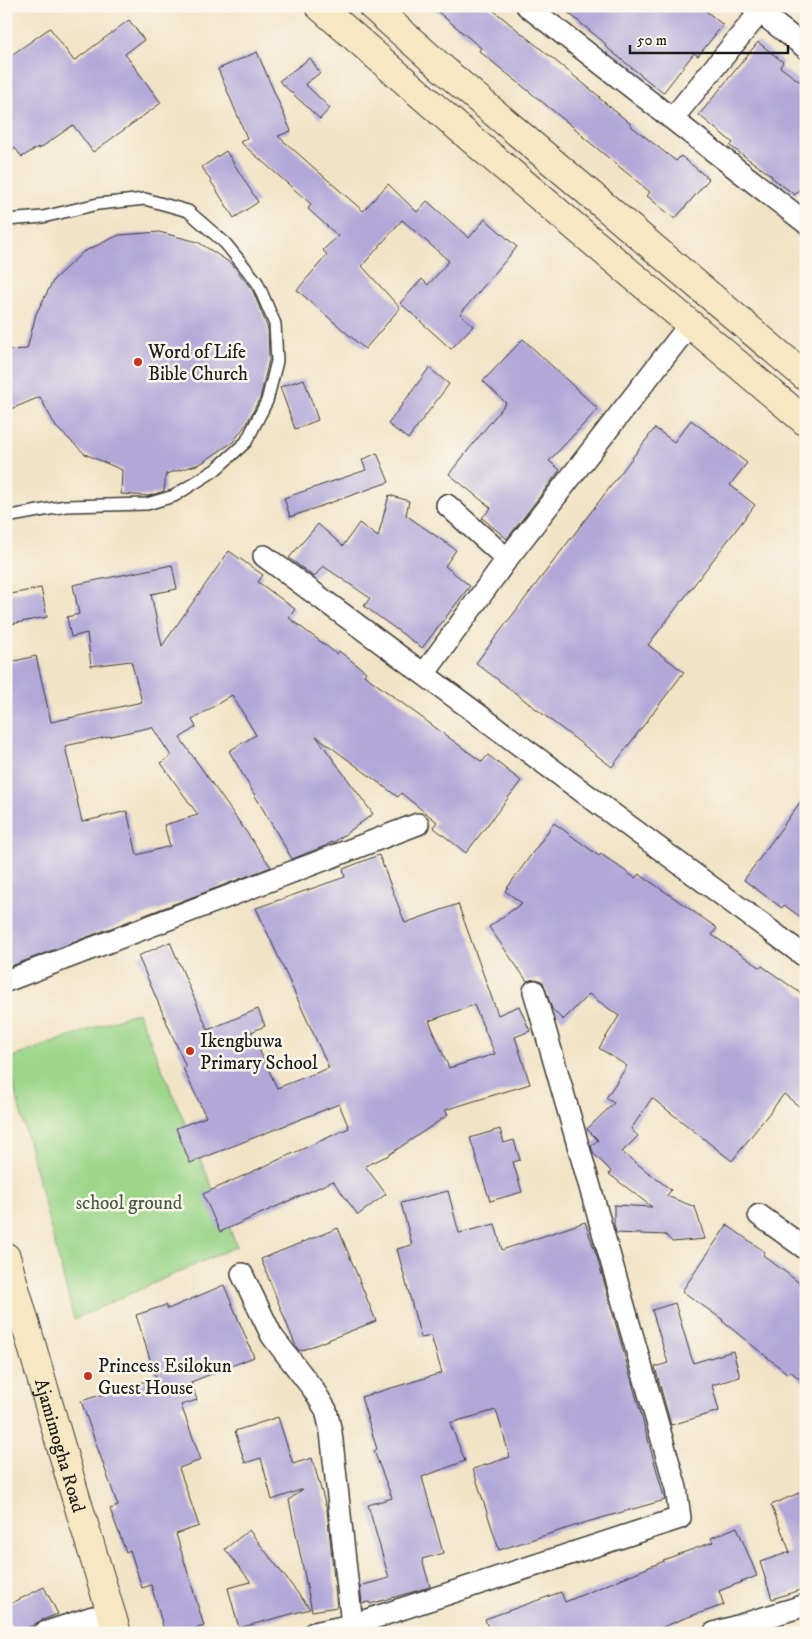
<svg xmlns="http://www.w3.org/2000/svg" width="812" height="1639" font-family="'IM FELL DW Pica',serif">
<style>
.green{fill:#9bd689;stroke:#5c7952}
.building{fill:#b1a8d8;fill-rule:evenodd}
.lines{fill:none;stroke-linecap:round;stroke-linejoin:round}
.service-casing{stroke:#3c3a36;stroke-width:14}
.minor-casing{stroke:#3c3a36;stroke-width:24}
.secondary-casing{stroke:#3c3a36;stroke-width:30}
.service{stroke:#fff;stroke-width:11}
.minor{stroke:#fff;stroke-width:21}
.secondary{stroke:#f7e8c3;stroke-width:28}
.poi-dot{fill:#c8321e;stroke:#fbf7ec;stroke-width:2}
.labels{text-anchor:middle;stroke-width:5;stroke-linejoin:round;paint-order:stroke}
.poi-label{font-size:19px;fill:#1c1c1c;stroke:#fbf7ec;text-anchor:start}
.park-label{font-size:19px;fill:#485d42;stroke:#fbf7ec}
.street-label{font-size:19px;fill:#1c1c1c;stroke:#fbf7ec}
</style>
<rect width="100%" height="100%" fill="#fbf7ec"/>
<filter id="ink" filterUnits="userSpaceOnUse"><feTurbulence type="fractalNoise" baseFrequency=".02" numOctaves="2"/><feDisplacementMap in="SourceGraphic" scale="10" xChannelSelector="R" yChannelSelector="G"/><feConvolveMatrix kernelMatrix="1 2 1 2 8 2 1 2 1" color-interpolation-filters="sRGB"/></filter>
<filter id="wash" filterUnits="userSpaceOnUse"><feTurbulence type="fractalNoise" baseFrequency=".0096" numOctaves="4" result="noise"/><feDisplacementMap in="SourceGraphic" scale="20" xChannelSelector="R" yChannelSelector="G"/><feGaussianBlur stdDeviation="1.12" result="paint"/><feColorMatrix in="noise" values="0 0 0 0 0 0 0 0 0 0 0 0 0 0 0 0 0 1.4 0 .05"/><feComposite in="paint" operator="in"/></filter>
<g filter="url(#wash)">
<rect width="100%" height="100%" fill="#f1e3c6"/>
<path class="green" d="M138,1012L237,1246L74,1319L7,1059Z"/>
<g id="blocks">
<path class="building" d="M431,6H488L600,97L599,98L632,125L631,126L676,161L681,156L709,179L675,219L647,196L650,192L582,136L583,135L479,51L481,48Z
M560,6H700L723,25L698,56L694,53L663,93L605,46L606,44Z
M129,20L144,40L125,54L161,103L93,152L73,125L39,149L38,147L22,157L15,148L6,154V59L50,28L74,61Z
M758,42L783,62L780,67L806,86V181L795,195L771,177L772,176L730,146L733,143L699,115Z
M257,52L291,131L278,136L363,211L388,184L417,212L427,201L469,238L485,219L517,247L460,314L473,326L451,349L400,303L422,279L428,285L449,261L402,220L362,266L400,308L365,349L297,290L327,255L323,250L338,236L308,209L311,204L240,142L247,138L218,69Z
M310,58L320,73L305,84L330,108L320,119L279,81Z
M226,151L258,202L234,218L202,167Z
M159,232L198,242L232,264L253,291L263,316L268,329L269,360L260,398L247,423L233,442L200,464L166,474L164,491L149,496L121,494L122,470L85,454L56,427L40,397L6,411V350L27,349L36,314L54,279L83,252L119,235Z
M523,339L598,409L549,461L560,470L507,539L482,518L491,508L449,474L506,403L483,381Z
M429,368L449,384L408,439L388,424Z
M304,379L318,420L295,429L280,387Z
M691,420L747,463L730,485L755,505L648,645L684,672L612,767L476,663L655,428L674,442Z
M377,453L389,482L290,517L284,498L366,470L362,460Z
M389,495L409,501L406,515L456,550L445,566L470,586L422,648L364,606L370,598L323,566L314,577L289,558L318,524L343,546L359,523L378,537Z
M229,551L263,575L258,582L295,609L289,618L337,654L339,651L366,672L364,675L482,762L488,755L521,781L466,853L433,827L437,822L401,793L398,797L316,736L373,814L333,843L332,842L325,846L292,859L229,751L256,735L232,695L192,720L196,727L180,738L271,867L6,968V663L36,656L51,722L142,702L131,661L91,666L87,633L71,637L67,617L79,614L73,585L172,565L177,589L151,594L162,646ZM152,727L171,756L161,763L198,815L164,825L170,846L137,855L127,811L82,822L65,746Z
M41,588L47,617L6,625V595Z
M806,794V921L784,905L782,908L744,880Z
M554,823L599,856L601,854L635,878L639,874L667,893L717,928L712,935L761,968L762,966L806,997V1112L784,1094L732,1161L652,1098L631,1129L638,1136L622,1152L671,1190L667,1196L695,1207L705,1239L672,1242L666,1235L616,1233L614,1224V1205L652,1207L609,1174L611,1171L594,1154L591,1146L598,1140L587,1129L614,1103L606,1098L627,1066L599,1048L619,1016L589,994L563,1020L552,1009L543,982L537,979L527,981L489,927L522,903L505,891Z
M379,855L405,923L458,904L498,1015L519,1006L530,1031L515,1037L530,1084L445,1110L448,1115L387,1156L365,1166L386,1194L358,1215L333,1181L220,1232L203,1194L349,1128L339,1104L190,1163L176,1128L206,1117L183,1068L186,1067L138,956L170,942L208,1030L258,1009L265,1026L251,1032L277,1088L329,1068L256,908L345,877L343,869ZM474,1005L495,1054L449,1068L429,1021Z
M500,1129L504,1143L514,1140L520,1160L513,1162L522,1192L490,1201L470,1138Z
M448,1191L459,1233L495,1224L502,1250L585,1222L597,1257L665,1500L587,1522L499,1550L473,1469L510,1457L496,1410L450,1423L465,1461L422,1477L443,1553L422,1559L430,1587L370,1604L369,1602L362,1603L360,1586L389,1578L368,1505L392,1498L374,1451L377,1449L361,1397L442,1373L431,1336L421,1338L397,1249L412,1245L401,1203Z
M727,1225L765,1252L763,1255L806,1288V1384L790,1371L788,1374L722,1321L723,1320L682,1291Z
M338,1228L376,1321L300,1351L296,1347L261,1259Z
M224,1285L254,1357L191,1382L197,1400L181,1405L201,1460L179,1468L199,1526L176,1534L204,1626L182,1633H165L151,1585L142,1588L130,1550L126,1552L110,1509L118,1506L81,1401L156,1378L136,1315L166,1305L168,1309Z
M675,1303L693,1363L733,1351L740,1377L712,1385L719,1411L671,1425L655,1367L668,1363L652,1310Z
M278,1417L293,1464L312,1458L327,1510L337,1607L312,1611L289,1500L303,1489L272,1500L261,1458L245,1463L235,1431Z
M806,1490V1588L772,1599L760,1562L790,1552L771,1505Z
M737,1527L757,1576L719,1591L724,1605L685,1618L649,1633H490L485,1619L561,1592L565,1602L664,1561L663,1560L713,1542L711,1538Z
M249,1530L310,1609L239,1628L228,1588L251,1582L225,1549Z
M44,1587L58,1614L40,1621L20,1633H15L6,1617V1606Z"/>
</g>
</g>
<g filter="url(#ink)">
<use href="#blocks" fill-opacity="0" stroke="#3c3a36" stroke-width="1"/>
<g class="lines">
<g class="service-casing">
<path id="service" d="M6,220L43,217L98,204L145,199L188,211L225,243L257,282L275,324L277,361L267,401L246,442L215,470L174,496L147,504L66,506L6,517"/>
</g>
<g class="minor-casing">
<path id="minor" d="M527,6L806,223
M752,6L806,48
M672,119L760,12
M447,505L507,559
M264,556L806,957
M424,674L507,559L690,324
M6,981L418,824
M759,1215L806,1249
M242,1274L272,1336L313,1389L326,1410L331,1432L352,1625
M44,1633L93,1617
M314,1633L352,1625L680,1518L676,1488L534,991
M714,1633L806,1605"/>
</g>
<g class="secondary-casing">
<g id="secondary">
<path d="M319,6L476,143L806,422"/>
<path d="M372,6L451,76L806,377"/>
<path id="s1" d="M6,1257L73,1488L117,1633"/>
</g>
</g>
<use href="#service" class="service"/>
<use href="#minor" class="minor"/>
<use href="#secondary" class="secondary"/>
</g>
</g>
<g class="poi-dot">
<circle cx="138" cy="362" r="5"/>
<circle cx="190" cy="1051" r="5"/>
<circle cx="88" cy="1376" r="5"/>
</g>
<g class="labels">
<g class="poi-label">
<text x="148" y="358">Word of Life<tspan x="148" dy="22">Bible Church</tspan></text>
<text x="200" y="1047">Ikengbuwa<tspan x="200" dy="22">Primary School</tspan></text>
<text x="98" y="1372">Princess Esilokun<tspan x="98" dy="22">Guest House</tspan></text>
</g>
<g class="park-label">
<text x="129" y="1209">school ground</text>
</g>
<g class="street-label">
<text dy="7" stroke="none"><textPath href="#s1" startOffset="196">Ajamimogha Road</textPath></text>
</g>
</g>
<rect width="812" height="1639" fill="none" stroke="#fbf7ec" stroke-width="25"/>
<path d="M630 45v8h158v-8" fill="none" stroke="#1c1c1c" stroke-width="2.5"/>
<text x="637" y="45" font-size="15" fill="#1c1c1c" stroke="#fbf7ec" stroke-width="4" paint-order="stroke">50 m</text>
</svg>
